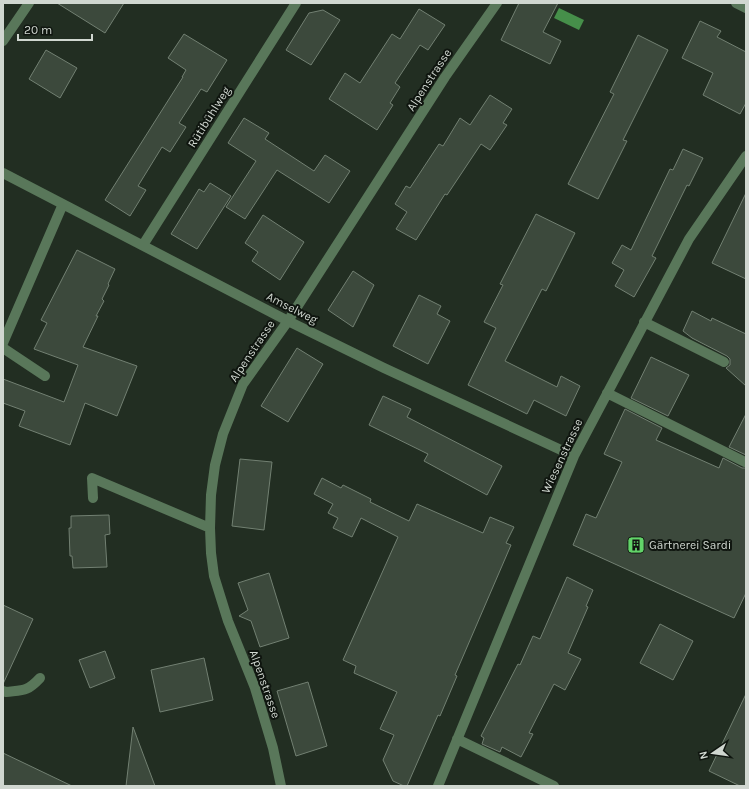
<svg xmlns="http://www.w3.org/2000/svg" width="749" height="789" font-family="Karla,sans-serif">
<style>
.water{fill:#468f4a}
.building{fill:#3c493c;stroke:#728072}
.lines{fill:none;stroke-linecap:round;stroke-linejoin:round}
.minor{stroke:#59775a;stroke-width:10}
.labels{text-anchor:middle;stroke-width:4;stroke-linejoin:round;paint-order:stroke}
.street-label{font-size:12px;fill:#d0d7d0;stroke:#0f150f}
.poi-label{font-size:12px;fill:#d0d7d0;stroke:#0f150f;text-anchor:start}
</style>
<rect width="100%" height="100%" fill="#222e22"/>
<path class="water" d="M559,8L584,20L579,30L554,18Z"/>
<path class="building" d="M57,3H124L105,33Z
M519,3H558L543,32L561,41L550,64L501,40Z
M419,9L445,25L428,50L420,45L395,83L400,87L390,103L393,105L377,130L329,99L345,73L360,83L392,34L400,39Z
M323,10L340,20L311,65L286,50L309,13Z
M700,21L721,31L717,37L746,52V103L740,114L703,95L713,73L682,58Z
M184,34L227,60L207,92L201,89L179,123L186,127L170,152L162,147L138,186L146,190L130,216L105,200L183,77H182L186,70L168,58Z
M638,35L668,50L623,140L627,141L598,199L568,184L614,94L610,92Z
M46,50L77,68L60,98L29,79Z
M490,95L512,109L503,123L507,125L490,150L481,144L447,195L445,194L416,240L396,229L407,212L395,204L406,186L410,188L439,144L443,146L460,118L470,125Z
M244,118L269,133L265,139L314,171L325,155L350,171L329,203L277,170L245,219L226,207L256,161L228,143Z
M683,149L703,158L689,186L687,185L652,256L656,258L634,297L615,286L624,270L612,263L622,245L631,250L670,169L673,170Z
M210,183L231,196L197,249L171,234L199,189L204,192Z
M746,193V279L712,263Z
M536,214L575,233L546,291L542,289L505,361L557,387L561,376L580,386L566,416L534,400L527,414L468,385L496,328L484,322L503,285L500,284Z
M263,215L304,242L280,280L252,261L258,252L245,243Z
M77,250L115,269L108,284L109,285L102,299L104,301L96,316H98L83,347L137,366L117,416L85,403L70,445L19,426L25,411L3,403V379L64,402L78,365L34,349L47,323L41,320Z
M353,271L374,285L353,327L328,310Z
M419,295L441,306L437,314L450,321L428,364L393,346Z
M692,311L711,321L712,318L746,334V386L726,368L730,365V359L727,356L692,338L683,331Z
M297,348L323,364L288,422L261,406Z
M651,357L689,375L668,416L631,398Z
M383,396L411,409L407,417L502,466L487,495L424,461L428,454L369,425Z
M625,409L662,428L656,440L719,468L723,458L742,468H746V593L734,618L573,545L586,514L596,518L622,462L604,454Z
M746,414V455L729,447Z
M240,459L272,462L264,530L232,526Z
M322,478L341,488L343,485L371,499L370,502L409,521L417,504L483,533L490,517L514,527L506,543L511,545L455,675L457,676L440,716L438,715L407,786H404L393,781L383,760L394,735L380,729L397,692L354,673L356,666L343,660L398,537L361,518L352,537L333,528L338,518L328,513L333,504L314,494Z
M109,515L110,534L105,535L107,567L73,568L72,556H70L69,528H71V516Z
M269,573L289,638L260,647L251,621L239,616L248,610L238,583Z
M567,577L593,590L586,606L588,607L568,653L581,659L565,690L554,684L529,733L533,734L521,757L502,747L500,752L482,744L484,738L481,736L518,664L520,665L533,636L540,639Z
M3,605L33,619L3,684Z
M660,624L693,641L673,680L640,663Z
M105,651L115,678L90,688L79,660Z
M204,658L213,700L160,712L151,670Z
M308,682L327,746L296,756L277,691Z
M746,694V786H740L709,771Z
M133,727L155,786H126Z
M3,753L72,786H3Z"/>
<g class="lines">
<path class="minor" d="M736,3L746,8
M3,41L29,3
M3,173L288,321L384,368L574,456
M143,245L296,3
M644,322L724,362
M3,343L63,204
M3,348L45,376
M607,393L745,462
M93,498L92,478L210,528
M3,691L6,692C23,690 27,692 40,678
M457,739L554,786
M281,786L273,748L255,688L228,621L214,576L211,553L210,528L211,495L215,465L223,434L243,384L288,321L445,77L497,3
M438,786L574,456L689,239L746,156"/>
</g>
<defs>
<g id="building-square" transform="scale(0.9)"><rect x="-9" y="-9" width="18" height="18" rx="4" fill="#62d469" stroke="#0f150f"/><path d="M-4-6H4V6H1V3H-1V6H-4ZM-2.5-4.3h1.7v1.8h-1.7ZM.8-4.3h1.7v1.8H.8ZM-2.5-1h1.7V.8h-1.7ZM.8-1h1.7V.8H.8Z" fill="#111"/></g>
</defs>
<g fill-rule="evenodd">
<use href="#building-square" x="636" y="545"/>
</g>
<g class="labels">
<g class="street-label">
<text transform="translate(429 80) rotate(-57)" y="4">Alpenstrasse</text>
<text transform="translate(209 117) rotate(-58)" y="4">Rütibühlweg</text>
<text transform="translate(292 308) rotate(27)" y="4">Amselweg</text>
<text transform="translate(252 351) rotate(-56)" y="4">Alpenstrasse</text>
<text transform="translate(562 456) rotate(-65)" y="4">Wiesenstrasse</text>
<text transform="translate(265 684) rotate(71)" y="4">Alpenstrasse</text>
</g>
<g class="poi-label">
<text x="649" y="549">Gärtnerei Sardi</text>
</g>
</g>
<rect width="749" height="789" fill="none" stroke="#d0d7d0" stroke-width="8"/>
<g transform="translate(713 753) rotate(257)" stroke="#0f150f" stroke-width="3" paint-order="stroke">
<path d="M0-3L7 15L0 10L-7 15Z" fill="#d0d7d0"/>
<text y="-6" font-size="11" font-weight="bold" text-anchor="middle" fill="#d0d7d0">N</text>
</g>
<path d="M18 34v6h74v-6" fill="none" stroke="#d0d7d0" stroke-width="2"/>
<text x="24" y="34" font-size="12" fill="#d0d7d0" stroke="#0f150f" stroke-width="3" paint-order="stroke">20 m</text>
</svg>
